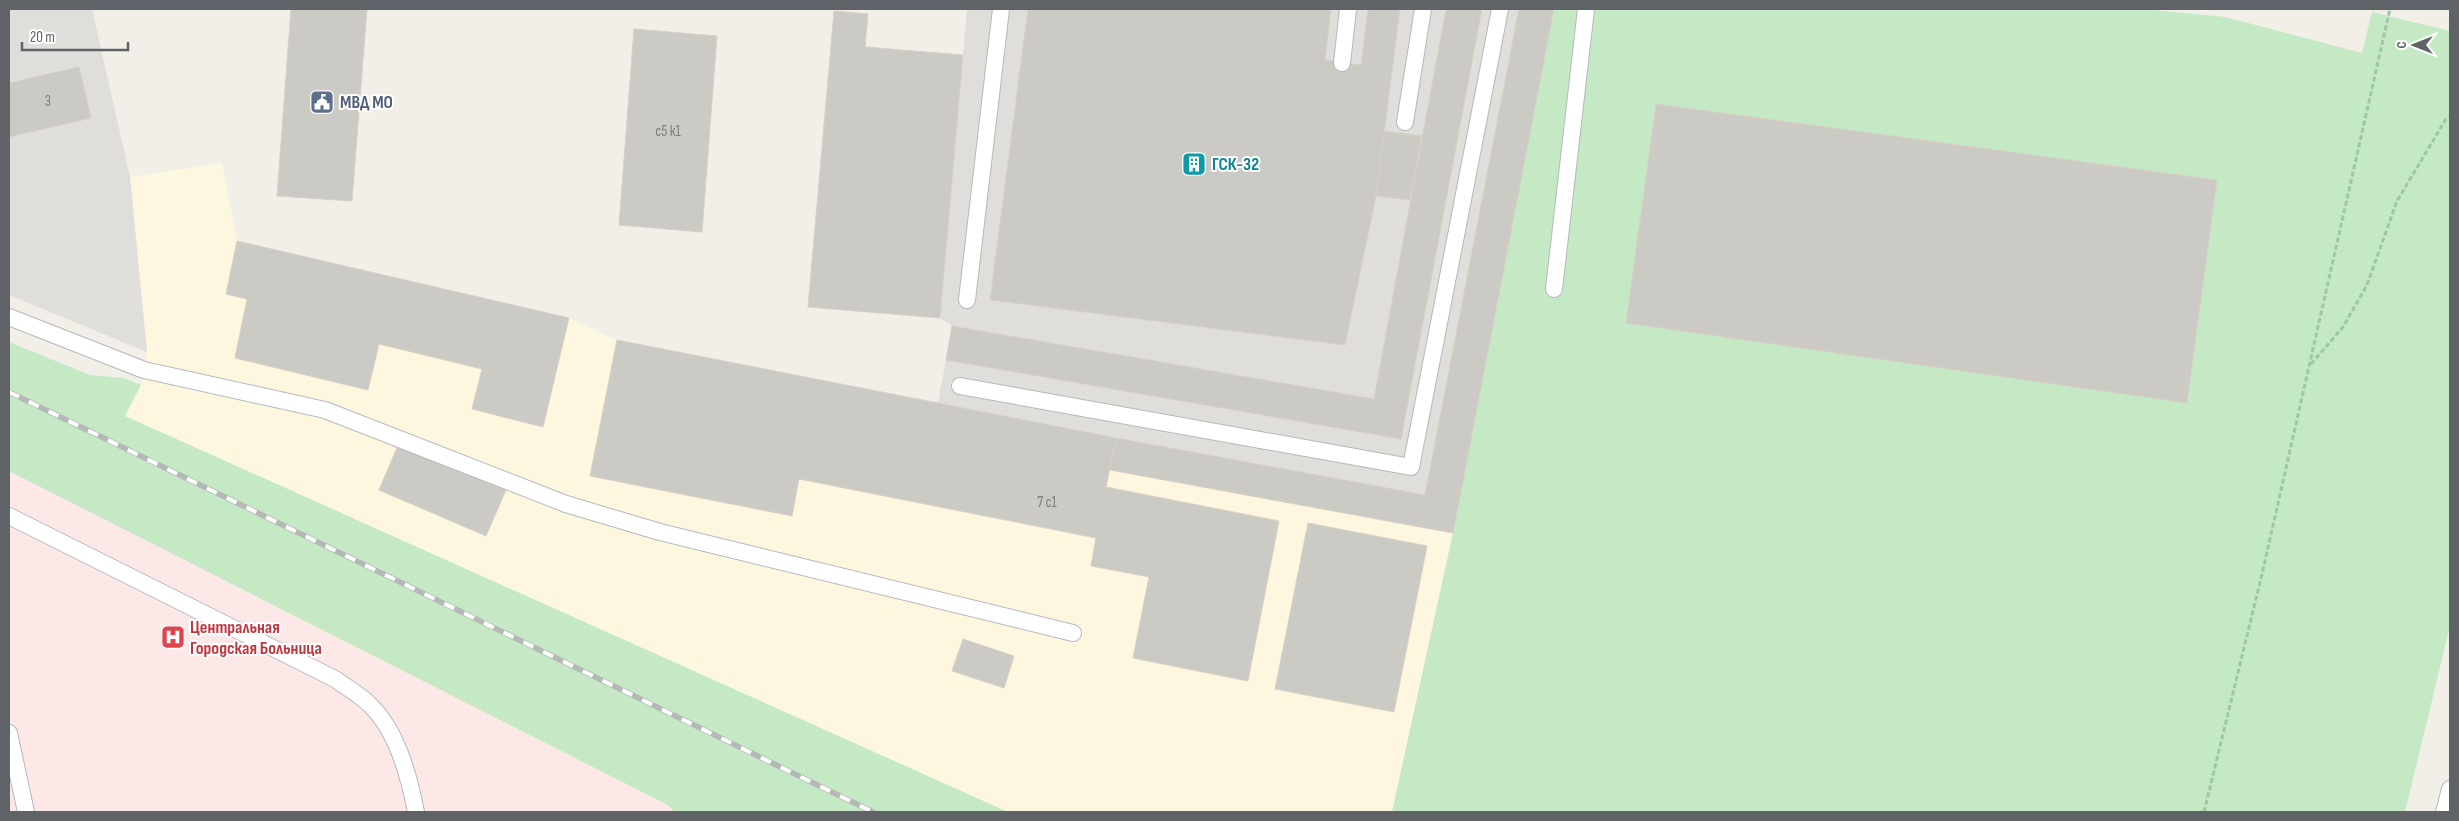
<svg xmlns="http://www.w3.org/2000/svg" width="2459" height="821" font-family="'Sofia Sans Condensed',sans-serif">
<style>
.commercial{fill:#fef7e0}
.industrial{fill:#e0deda}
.medical{fill:#fce8e6}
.green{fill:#c5e8c5}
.building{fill:#cccac5;stroke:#d6d1c6}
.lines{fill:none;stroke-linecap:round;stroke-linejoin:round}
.lane-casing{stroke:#b5b8bc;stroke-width:18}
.path{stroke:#9cc7a9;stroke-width:3;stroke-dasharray:5 2.5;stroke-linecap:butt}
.lane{stroke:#fff;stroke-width:16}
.rail-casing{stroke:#b6b7b8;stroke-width:5.5}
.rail{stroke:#fff;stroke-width:4;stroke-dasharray:11;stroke-linecap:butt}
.labels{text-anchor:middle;stroke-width:4;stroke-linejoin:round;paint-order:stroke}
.number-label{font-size:15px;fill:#7a7d7f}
.service-label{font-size:18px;font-weight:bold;fill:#4e5e75;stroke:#fff;text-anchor:start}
.culture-label{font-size:18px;font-weight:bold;fill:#0d838f;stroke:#fff;text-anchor:start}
.health-label{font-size:18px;font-weight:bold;fill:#be3a42;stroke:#fff;text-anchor:start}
</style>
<rect width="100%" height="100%" fill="#f1efe8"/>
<path class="commercial" d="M222,163L237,241L569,318L617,340L1116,438L1110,470L1453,533L1392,812H1008L125,416L141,384L147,352L130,177Z"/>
<path class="industrial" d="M9,9H92L130,177L147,352L9,295Z
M967,9H1554L1453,533L1110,470L1116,438L938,403L952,326L940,318Z"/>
<path class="medical" d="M9,471L666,804L675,812H9Z"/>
<path class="green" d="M1554,9H2144L2225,17L2362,53L2372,12L2450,31V626L2405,812H1392L1453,533Z
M9,342L90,375L124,378L141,385L125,416L1008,812H675L666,804L9,471Z"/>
<path class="building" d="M291,9H367L352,201L277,196Z
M1028,9H1331L1325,60L1361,65L1368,9H1400L1376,196L1345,345L990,300Z
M1446,9H1482L1401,439L946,360L952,326L1374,399Z
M1519,9H1554L1453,533L1110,470L1116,438L1425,495Z
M834,11L868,14L865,47L963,55L940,318L808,307Z
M634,29L717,36L702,232L619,225Z
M79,67L91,118L9,137V83Z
M1656,104L2217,180L2187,403L1626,323Z
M1384,131L1422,136L1410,200L1376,196Z
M237,241L569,318L543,427L472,409L482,369L379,344L368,390L235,358L247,299L226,294Z
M617,340L1116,438L1106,487L1279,521L1248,681L1133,658L1149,577L1091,566L1096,538L799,479L792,516L590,476Z
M399,443L506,490L486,536L379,490Z
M1308,523L1427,546L1394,712L1275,689Z
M963,639L1014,656L1004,688L952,671Z"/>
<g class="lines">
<g class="lane-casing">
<path id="lane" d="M1342,63L1348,9
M1405,122L1423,9
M1554,289L1586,9
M967,300L1001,9
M9,317L144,370L325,410L566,504L660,532L1073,633
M960,386L1411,467L1500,9
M9,516L335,679C346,687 359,694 369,704C397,730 409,776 416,812
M9,733L26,812
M2444,812L2450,789"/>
</g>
<path class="path" d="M2311,364L2343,327L2367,285L2397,201L2446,119L2450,117
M2204,812L2262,574L2390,9"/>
<use href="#lane" class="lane"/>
<g class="rail-casing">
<path id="rail" d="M9,392L873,812"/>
</g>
<use href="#rail" class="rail"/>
</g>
<defs>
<g id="civic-square" transform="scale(1.25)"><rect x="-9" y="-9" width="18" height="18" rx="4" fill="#5c6f8a" stroke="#fff"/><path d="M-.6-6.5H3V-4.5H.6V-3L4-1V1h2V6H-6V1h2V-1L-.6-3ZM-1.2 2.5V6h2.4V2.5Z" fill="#fff"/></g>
<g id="building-square" transform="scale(1.25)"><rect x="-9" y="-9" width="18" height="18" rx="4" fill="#0f9aa8" stroke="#fff"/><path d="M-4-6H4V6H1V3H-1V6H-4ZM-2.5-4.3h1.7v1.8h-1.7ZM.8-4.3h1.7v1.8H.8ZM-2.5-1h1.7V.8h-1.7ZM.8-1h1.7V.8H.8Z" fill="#fff"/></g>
<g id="hospital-square" transform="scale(1.25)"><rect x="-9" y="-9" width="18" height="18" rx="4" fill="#e0444e" stroke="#fff"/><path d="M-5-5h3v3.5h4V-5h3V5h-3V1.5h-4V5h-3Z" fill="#fff"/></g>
</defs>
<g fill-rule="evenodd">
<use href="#civic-square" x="322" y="102"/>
<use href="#building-square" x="1194" y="164"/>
<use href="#hospital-square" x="173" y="637"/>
</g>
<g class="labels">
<g class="number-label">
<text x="48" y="106">3</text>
<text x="668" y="136">с5 к1</text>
<text x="1047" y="507">7 с1</text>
</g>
<g class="service-label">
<text x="340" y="108">МВД МО</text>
</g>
<g class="culture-label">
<text x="1212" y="170">ГСК-32</text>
</g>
<g class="health-label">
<text x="190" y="633">Центральная<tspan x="190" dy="21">Городская Больница</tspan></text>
</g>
</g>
<rect width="2459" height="821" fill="none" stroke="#5f6368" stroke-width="20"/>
<g transform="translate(2414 45) rotate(270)" stroke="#ffffff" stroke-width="4" paint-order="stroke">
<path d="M0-4L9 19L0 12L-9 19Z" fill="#5f6368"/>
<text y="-8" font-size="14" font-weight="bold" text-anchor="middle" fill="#5f6368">С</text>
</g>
<path d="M22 42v8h106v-8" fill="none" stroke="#5f6368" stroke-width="2.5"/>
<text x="30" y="42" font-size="15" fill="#5f6368" stroke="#ffffff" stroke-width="4" paint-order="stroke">20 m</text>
</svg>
